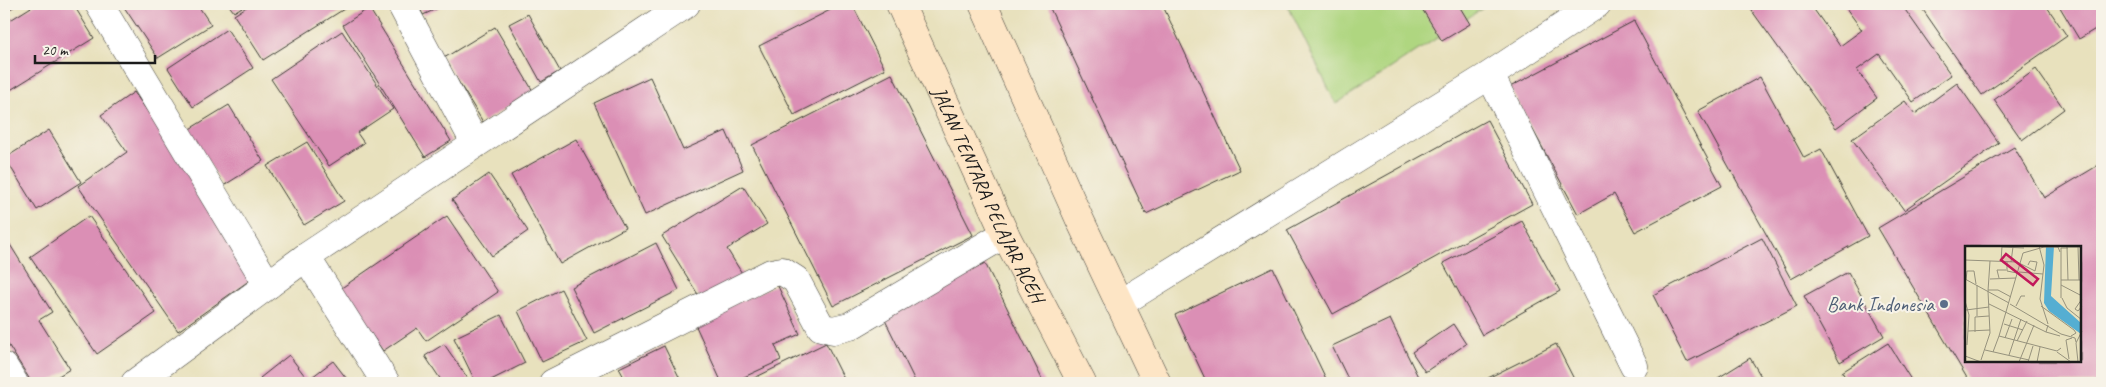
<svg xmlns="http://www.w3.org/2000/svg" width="2106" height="387" font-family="Caveat,sans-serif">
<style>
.green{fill:#afd680;stroke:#66794e}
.building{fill:#db8fb5;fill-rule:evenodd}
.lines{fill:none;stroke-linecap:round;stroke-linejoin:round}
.minor-casing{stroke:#3b3a34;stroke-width:29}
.tertiary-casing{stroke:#3b3a34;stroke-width:29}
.secondary-casing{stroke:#3b3a34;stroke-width:29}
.minor{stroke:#fff;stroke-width:28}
.tertiary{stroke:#fff;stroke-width:28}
.secondary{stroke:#fde5c5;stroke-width:28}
.service-dot{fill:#5c6f8a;stroke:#f7f3e8;stroke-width:2}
.labels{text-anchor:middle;stroke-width:4;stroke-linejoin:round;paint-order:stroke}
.street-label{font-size:20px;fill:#1c1c1c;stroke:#f7f3e8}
.service-label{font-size:20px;fill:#4e5e75;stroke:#f7f3e8;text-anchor:end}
.inset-road{fill:none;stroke:#96927d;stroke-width:1}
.view{fill:#c2185b;fill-opacity:0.15;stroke:#c2185b;stroke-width:2.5}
.inset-edge{fill:none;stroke:#1c1c1c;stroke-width:2.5}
</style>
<rect width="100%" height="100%" fill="#f7f3e8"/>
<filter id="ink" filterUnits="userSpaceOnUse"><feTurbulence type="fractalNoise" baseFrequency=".02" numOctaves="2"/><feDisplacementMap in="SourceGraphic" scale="10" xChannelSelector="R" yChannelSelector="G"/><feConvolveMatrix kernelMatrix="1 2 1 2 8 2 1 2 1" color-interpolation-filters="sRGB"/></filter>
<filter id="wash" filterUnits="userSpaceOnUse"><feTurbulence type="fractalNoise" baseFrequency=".0096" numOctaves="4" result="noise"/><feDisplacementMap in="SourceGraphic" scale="20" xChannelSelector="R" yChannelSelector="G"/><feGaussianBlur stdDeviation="1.12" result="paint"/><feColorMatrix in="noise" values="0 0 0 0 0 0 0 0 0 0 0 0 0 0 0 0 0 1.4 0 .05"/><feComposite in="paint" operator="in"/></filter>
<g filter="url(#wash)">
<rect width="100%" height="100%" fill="#e8e1bd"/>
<path class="green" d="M1287,4H1489L1336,104Z"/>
<g id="blocks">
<path class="building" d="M4,4H18L4,13Z
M36,4H73L94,38L4,94V24Z
M122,4H197L211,25L158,58Z
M228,4H247L234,12Z
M251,4H352L263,60L234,15Z
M418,4H447L423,15Z
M842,4H852L885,69L794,115L759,46Z
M1048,4H1162L1240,170L1146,214Z
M1419,4H1458L1470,24L1442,41Z
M1747,4H1810L1840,46L1862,30L1843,4H1901L1951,75L1913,102L1879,54L1857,70L1877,98L1836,128Z
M1919,4H2045L2067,36L1982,95Z
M2058,4H2102V25L2079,39Z
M369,8L451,141L425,157L343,25Z
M528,14L560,71L541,82L509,24Z
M1634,21L1722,186L1635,232L1614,194L1578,214L1510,87Z
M495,27L533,91L483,122L444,58Z
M227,29L253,68L193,107L168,68Z
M342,31L393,109L357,133L364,143L329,166L271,79Z
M2036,69L2064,109L2022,140L1994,100Z
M892,74L973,235L833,306L752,145Z
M650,77L683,150L726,131L743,170L645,215L594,103Z
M1760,77L1804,158L1821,149L1868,236L1791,279L1698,111Z
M1957,83L1999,143L1904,210L1852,139L1905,101L1915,114Z
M134,92L260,273L178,331L78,186L127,152L101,115Z
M229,105L263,161L223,186L188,130Z
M1487,120L1532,204L1333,314L1287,230Z
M49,130L81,182L37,210L5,158Z
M576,139L625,228L560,264L511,175Z
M307,142L344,201L304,225L267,166Z
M2014,147L2044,198L2102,163V383H1970L1878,228ZM1966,247H2080V361H1966Z
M489,174L528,231L492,256L452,200Z
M743,186L767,224L727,249L743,275L702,301L662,236Z
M89,216L156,313L97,354L30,257Z
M447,216L498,292L426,341L417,328L383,351L340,289Z
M1522,221L1560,291L1482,335L1443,263Z
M4,235L52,312L39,320L70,369L47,383H32L4,338Z
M1762,238L1797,306L1687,362L1653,295Z
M656,243L679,290L594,333L571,287Z
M985,263L1044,383H916L882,314Z
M1273,268L1328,383H1207L1175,315Z
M1848,272L1884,336L1840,362L1804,296Z
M777,284L800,334L775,345L781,360L731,383H722L694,322Z
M561,289L587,341L542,362L518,311Z
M501,315L525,363L485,383H476L454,338Z
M1390,319L1421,383H1350L1332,346Z
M1453,324L1466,344L1425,372L1412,352Z
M826,343L846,383H744L781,365Z
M1888,343L1913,383H1849L1842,372Z
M444,344L471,383H443L425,356Z
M1556,344L1576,383H1490L1488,378Z
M664,346L682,383H627L619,368Z
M289,355L308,380L333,361L350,383H264L260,378Z
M1750,358L1765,383H1710Z"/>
</g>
</g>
<g filter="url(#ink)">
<use href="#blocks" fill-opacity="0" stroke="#3b3a34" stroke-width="1"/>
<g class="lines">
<g class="minor-casing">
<path id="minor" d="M99,4L268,285
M401,4L475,143
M1490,75L1634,366
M306,257L386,383
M1119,304L1490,75L1597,4
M4,367L14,383
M553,383L771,273L782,271L796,280L821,327L833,330L850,326L1005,234"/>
</g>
<g class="tertiary-casing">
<path id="tertiary" d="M135,383L306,257L686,4"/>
</g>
<g class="secondary-casing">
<g id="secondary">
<path id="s1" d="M900,4L1005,234L1082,383"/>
<path d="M983,4L1079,218L1157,383"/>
</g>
</g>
<use href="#minor" class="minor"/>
<use href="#tertiary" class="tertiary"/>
<use href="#secondary" class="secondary"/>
</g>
</g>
<circle class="service-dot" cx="1944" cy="304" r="5"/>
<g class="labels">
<g class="street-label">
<text dy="7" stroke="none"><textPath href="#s1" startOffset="210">JALAN TENTARA PELAJAR ACEH</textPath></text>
</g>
<g class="service-label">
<text x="1934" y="311">Bank Indonesia</text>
</g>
</g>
<g transform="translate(1965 246)">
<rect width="116" height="116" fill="#e8e1bd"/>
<path d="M81,0H89L86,50L116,77V88L84,65L79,57Z" fill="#55aed2"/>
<path class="inset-road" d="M74,0L79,19L75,53L83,78M113,0L114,34M37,1L59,2M101,1H117M102,1L103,34M58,7L34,90L92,105L96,102M58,7L79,1H93L95,6M0,14L52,16L70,25L72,16L65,15L63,19M36,16L37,0M42,16V25L52,27M46,16L48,1M54,26L78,28M34,32L32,24H41M0,33L44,57M25,33L51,32M1,34L2,25H9L11,38M96,34H117M96,39L117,50M23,44H33L46,51M23,45L25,15M96,52V2H103M97,52L102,62L117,74M117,53L110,63L113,65L117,60M0,55L4,69L2,99M24,58L81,86M45,58L96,88L110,92L111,96M51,60L56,50H60M76,60L109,84L111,87L106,90M1,64L24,61M12,70V39M39,78L58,84M83,79L81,86L95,90M3,85L25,84M10,86V71L24,70M40,92L47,73M52,95L62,75M20,104L64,114M28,106L34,90M92,106L106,116M44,109L56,73M0,110L16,116M104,113L101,94L107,92M16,114L25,87L23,45M54,116L69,79M63,116L68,100M72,116L75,101M113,116L111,97L117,85"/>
<path class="view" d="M41,8L73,33L68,39L36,14Z"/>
<rect width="116" height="116" class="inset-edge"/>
</g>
<rect width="2106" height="387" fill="none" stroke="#f7f3e8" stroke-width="20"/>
<path d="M35 55v8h120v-8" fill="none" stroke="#1c1c1c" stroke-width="2.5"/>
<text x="42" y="55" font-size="15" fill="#1c1c1c" stroke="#f7f3e8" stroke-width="4" paint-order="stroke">20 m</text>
</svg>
